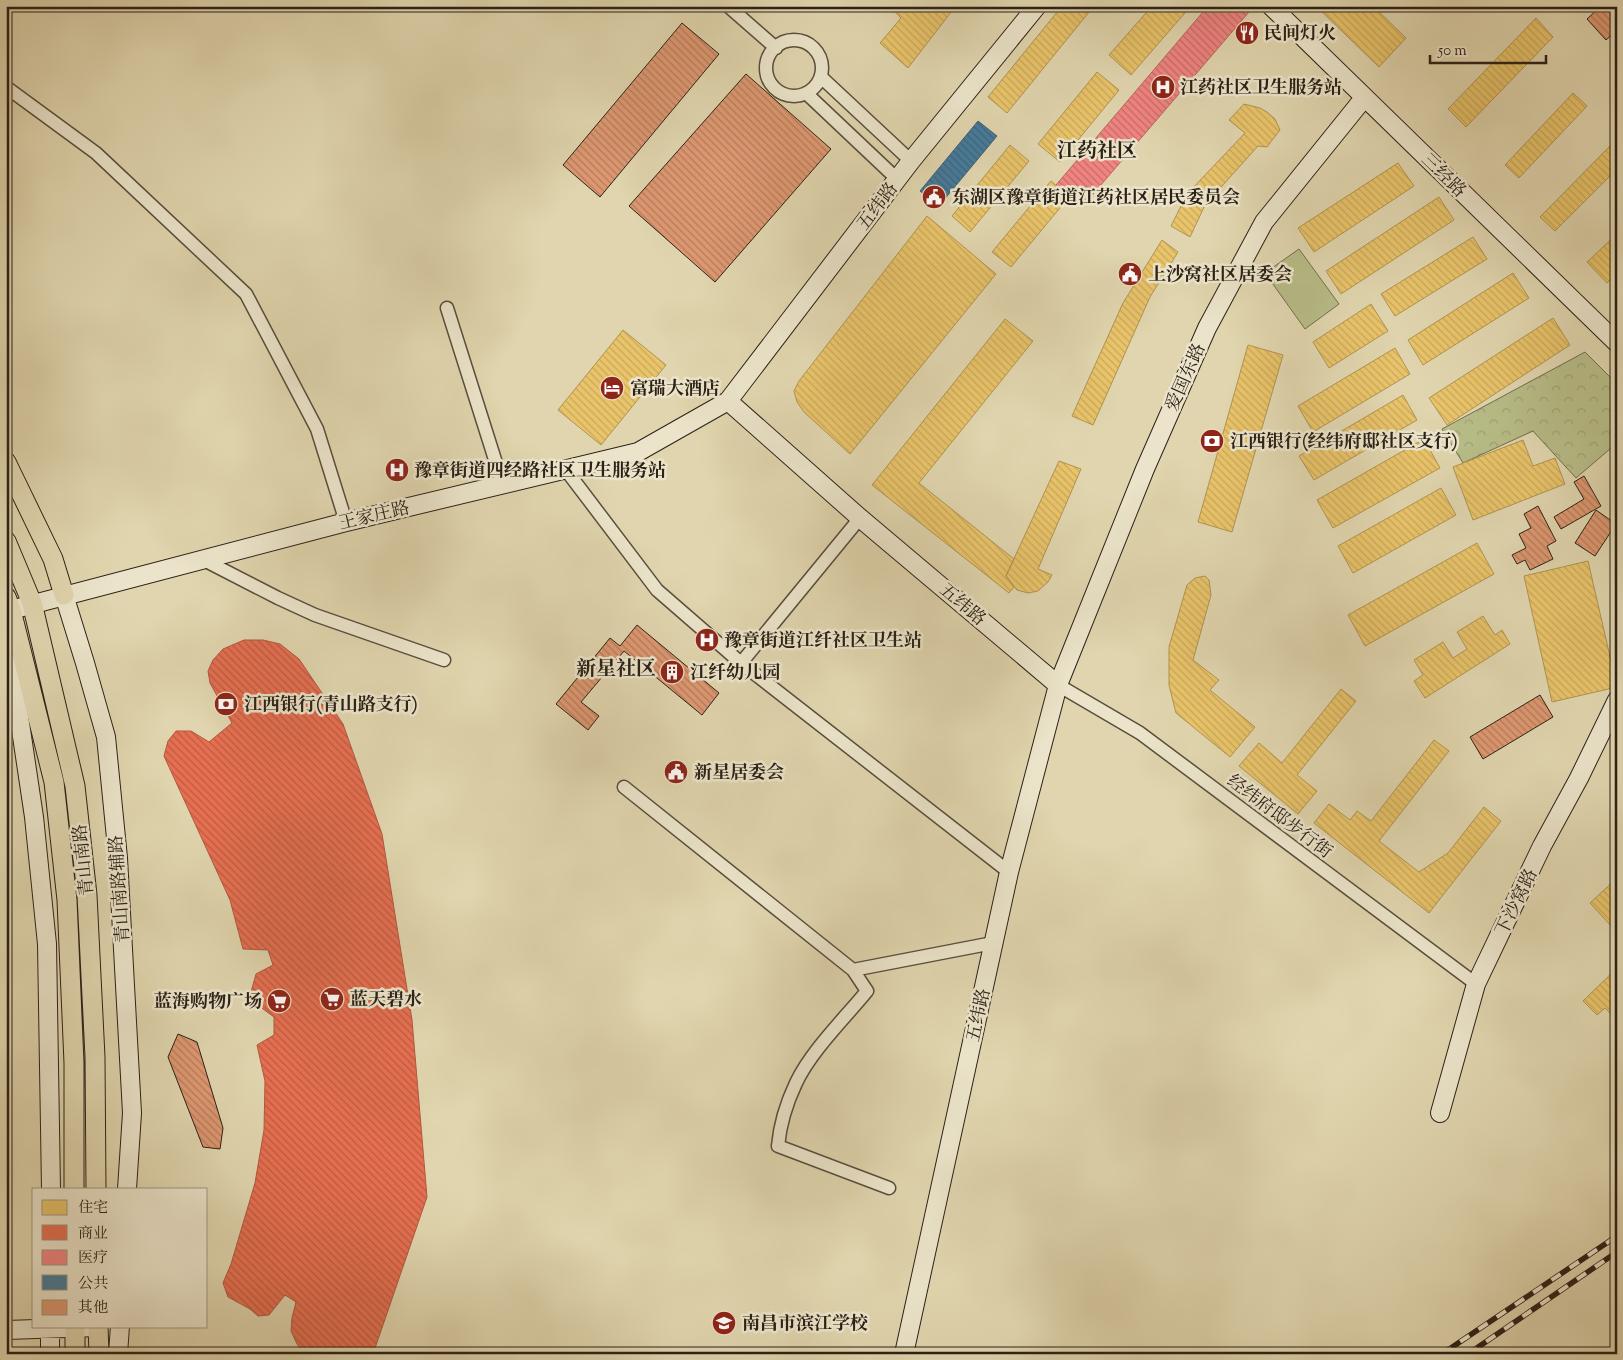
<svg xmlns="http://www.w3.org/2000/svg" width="1623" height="1360" font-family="'Sorts Mill Goudy','Noto Serif SC',serif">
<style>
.park{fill:url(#park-crowns);stroke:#716e4f}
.pitch{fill:#b7bc87;stroke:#716e4f}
.homes{fill:url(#homes-back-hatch);stroke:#b09351}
.shops{fill:url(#shops-back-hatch);stroke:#af5840}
.health{fill:url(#health-back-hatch);stroke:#b66662}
.public{fill:url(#public-back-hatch);stroke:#3d6075}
.building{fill:url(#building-back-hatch);stroke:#2b2117}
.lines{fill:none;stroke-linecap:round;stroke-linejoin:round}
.street-casing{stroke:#584e3d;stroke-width:15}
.secondary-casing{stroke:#2b2117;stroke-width:20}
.primary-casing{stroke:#2b2117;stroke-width:21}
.street{stroke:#ebe4ca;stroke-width:12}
.secondary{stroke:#ebe4ca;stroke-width:18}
.primary{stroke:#e0d5ae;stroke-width:19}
.rail-casing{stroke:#2b2117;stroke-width:5.5}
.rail{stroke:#ebe4ca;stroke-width:4;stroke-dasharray:11;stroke-linecap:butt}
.labels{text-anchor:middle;stroke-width:5;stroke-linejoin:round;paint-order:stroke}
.poi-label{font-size:18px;font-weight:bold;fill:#2b2117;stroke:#ebe4ca;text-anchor:start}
.street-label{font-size:18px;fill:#2b2117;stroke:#ebe4ca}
.quarter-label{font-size:20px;font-weight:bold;fill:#2b2117;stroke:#ebe4ca}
</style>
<defs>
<pattern id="park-crowns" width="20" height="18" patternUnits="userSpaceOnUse" patternTransform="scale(1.25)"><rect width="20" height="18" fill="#b7bc87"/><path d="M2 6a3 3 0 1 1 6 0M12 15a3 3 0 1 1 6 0" fill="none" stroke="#9ea174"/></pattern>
<pattern id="homes-back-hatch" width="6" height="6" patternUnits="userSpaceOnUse" patternTransform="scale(1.25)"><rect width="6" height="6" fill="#e9c46a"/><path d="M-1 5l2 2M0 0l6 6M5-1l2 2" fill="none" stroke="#c8a85b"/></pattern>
<pattern id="shops-back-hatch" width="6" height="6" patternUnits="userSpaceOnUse" patternTransform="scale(1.25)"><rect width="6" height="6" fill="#e76f51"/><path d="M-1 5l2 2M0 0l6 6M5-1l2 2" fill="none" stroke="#bb5b42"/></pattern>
<pattern id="health-back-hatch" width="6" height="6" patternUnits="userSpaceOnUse" patternTransform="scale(1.25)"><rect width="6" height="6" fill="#f28482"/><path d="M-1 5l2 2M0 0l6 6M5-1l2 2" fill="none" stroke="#c46c69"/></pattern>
<pattern id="public-back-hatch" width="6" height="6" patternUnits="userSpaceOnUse" patternTransform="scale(1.25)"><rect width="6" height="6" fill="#457b9d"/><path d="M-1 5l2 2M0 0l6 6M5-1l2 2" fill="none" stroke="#3a647f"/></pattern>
<pattern id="building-back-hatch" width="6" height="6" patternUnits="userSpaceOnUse" patternTransform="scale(1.25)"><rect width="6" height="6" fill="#de9871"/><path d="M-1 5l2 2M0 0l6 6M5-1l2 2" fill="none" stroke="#b47c5c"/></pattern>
</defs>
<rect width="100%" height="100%" fill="#e0d5ae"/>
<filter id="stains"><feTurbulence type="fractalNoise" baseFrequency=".004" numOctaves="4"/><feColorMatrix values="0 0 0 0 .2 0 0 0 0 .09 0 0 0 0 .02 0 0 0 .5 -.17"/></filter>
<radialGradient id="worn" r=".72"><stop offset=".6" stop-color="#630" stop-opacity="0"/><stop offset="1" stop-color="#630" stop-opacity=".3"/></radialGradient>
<path class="park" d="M1585,352L1617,384V443L1576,478L1533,431L1463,463L1442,429Z"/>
<path class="pitch" d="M1299,249L1339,304L1305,329L1265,273Z"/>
<path class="homes" d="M889,6H954L955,7L908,68L880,43L901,18Z
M1062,6H1094L1007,113L988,97Z
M1152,6H1191L1131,75L1109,55Z
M1316,6H1373L1406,38L1379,67Z
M1536,18L1553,37L1466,127L1448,109Z
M1097,72L1119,90L1060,162L1038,144Z
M1573,93L1587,106L1519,178L1505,165Z
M1244,104L1260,108L1267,112L1275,119L1280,130L1267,147L1258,146L1205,205L1190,237L1171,226L1187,194L1245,133L1229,120Z
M1010,145L1029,161L970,232L952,216Z
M1611,145L1617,151V169L1555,231L1540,217Z
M1398,163L1414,186L1314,252L1298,228Z
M1051,181L1069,197L1011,267L992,252Z
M1439,197L1454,220L1341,294L1326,271Z
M927,216L996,274L850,454L804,412L797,402L794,391L799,381Z
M1617,234V274L1607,283L1587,262Z
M1473,237L1487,259L1395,316L1381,294Z
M1162,240L1178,252L1150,297L1093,425L1072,416L1123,303Z
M1513,273L1529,298L1423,365L1408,340Z
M1371,304L1388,331L1329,368L1313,342Z
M1553,318L1570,345L1447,425L1429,398Z
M1005,319L1033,341L919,483L1014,559L1006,576L1014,587L1009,593L872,485Z
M623,330L666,365L601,445L558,410Z
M1248,345L1283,355L1232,532L1198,522Z
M1395,348L1410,374L1313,432L1298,406Z
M1403,395L1417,420L1314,480L1299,456Z
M1424,439L1440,468L1333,528L1317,500Z
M1523,440L1533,466L1555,458L1565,484L1473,520L1453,467Z
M1059,461L1081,469L1038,569L1052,575L1048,582L1038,591L1028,593L1017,590L1006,576Z
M1441,488L1456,515L1353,573L1338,546Z
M1477,543L1494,574L1365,646L1348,615Z
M1588,561L1617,687L1552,702L1524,576Z
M1205,576L1209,580L1211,595L1193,660L1219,680L1210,690L1255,727L1230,757L1176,713L1169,685V647L1187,585L1195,578Z
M1483,616L1495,635L1502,630L1510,644L1425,698L1414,681L1423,675L1414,660L1443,642L1453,658L1467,649L1457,632Z
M1341,689L1356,701L1297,775L1317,791L1298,814L1239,766L1259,743L1282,763Z
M1434,740L1449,751L1379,841L1419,872L1448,853L1484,807L1501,821L1429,913L1314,823L1329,804L1350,820L1357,811L1371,821Z
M1617,878V924L1613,928L1590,903Z
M1617,968V1020L1605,1008L1597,1015L1583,1001Z"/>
<path class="shops" d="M244,640H263L280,644L299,659L343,724L382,834L412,1020L427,1197L373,1354H304L297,1344L291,1331L292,1318L296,1302L285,1295L269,1315L258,1316L250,1309L228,1297L223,1283L231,1264L255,1183L264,1130L265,1081L257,1045L274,1035V1017L259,1006L251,992L256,974L273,965L268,950L243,949L230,900L164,756L168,741L176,731H191L209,742L232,723L210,683L208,671L213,660L223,649Z"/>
<path class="health" d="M1208,6H1242L1249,12L1082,207L1056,185Z"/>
<path class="public" d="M978,121L997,136L938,207L920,191Z"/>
<path class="building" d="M1601,6H1617V30L1606,40L1587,19Z
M682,23L719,54L600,197L563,165Z
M746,74L831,149L715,282L629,206Z
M1584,476L1601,506L1561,529L1554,517L1584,499L1574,482Z
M1538,506L1556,541L1547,546L1553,559L1530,570L1525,560L1517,564L1512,555L1526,548L1519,534L1531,528L1524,514Z
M1596,510L1616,524L1595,556L1575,543Z
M637,625L719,693L702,715L624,651L581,702L599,716L588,730L556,704L610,638L620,646Z
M1540,695L1553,717L1483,759L1470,737Z
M178,1034L197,1042L223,1128L220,1149L203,1147L168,1057Z"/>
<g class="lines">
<g class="street-casing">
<path id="street" d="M728,6L776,48
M766 68a28 28 0 1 1 56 0a28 28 0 1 1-56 0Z
M821,77L911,161
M6,87L96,153L246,294L317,429L346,522
M806,93L897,179
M447,308L503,485
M566,470L657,590L741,663L1009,872
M202,559L278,598L315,615L444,660
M741,663L860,518
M1058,685L1140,733L1476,984
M624,787L853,970L993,943
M853,970L867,991C845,1018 811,1051 796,1083C787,1102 780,1124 778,1146L889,1188"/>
</g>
<g class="secondary-casing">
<path id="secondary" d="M1271,6L1617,343
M728,401L860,518L1058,685
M64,595L85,663L106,737L118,858L132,1113L127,1189
M11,610L346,522L638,452L728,401L911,161L1037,6
M6,661L16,696L34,817L47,944L51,1189
M1440,1113L1476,984L1542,846L1579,778L1617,700
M6,1330L98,1327
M50,1354V1326
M118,1354L120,1326
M904,1354L1009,872L1058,685L1145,469L1207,328L1264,222L1364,98"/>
</g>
<g class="primary-casing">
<path id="primary" d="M6,462L53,559L64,595
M6,541L32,603L75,786L87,895L95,1057L96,1189
M6,597L11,610L54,782L67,900L74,1063V1189
M98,1326L99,1354
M75,1354V1326"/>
</g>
<use href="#street" class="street"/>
<use href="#secondary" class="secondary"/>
<use href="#primary" class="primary"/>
<g class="rail-casing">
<path id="rail" d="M1442,1354L1617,1236
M1468,1354L1617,1252"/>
</g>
<use href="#rail" class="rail"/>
</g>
<defs>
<g id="restaurant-disc" transform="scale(1.25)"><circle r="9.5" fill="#8f2418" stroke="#ebe4ca"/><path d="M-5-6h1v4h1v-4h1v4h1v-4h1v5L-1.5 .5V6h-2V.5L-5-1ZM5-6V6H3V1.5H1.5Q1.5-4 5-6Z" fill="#fff"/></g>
<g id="hospital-disc" transform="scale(1.25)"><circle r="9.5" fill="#8f2418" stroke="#ebe4ca"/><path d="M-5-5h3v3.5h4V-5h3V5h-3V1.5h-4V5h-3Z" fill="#fff"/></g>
<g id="civic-disc" transform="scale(1.25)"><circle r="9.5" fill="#8f2418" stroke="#ebe4ca"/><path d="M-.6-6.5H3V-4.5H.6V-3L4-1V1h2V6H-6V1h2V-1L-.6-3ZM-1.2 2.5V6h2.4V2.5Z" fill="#fff"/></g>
<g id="hotel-disc" transform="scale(1.25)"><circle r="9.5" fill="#8f2418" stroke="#ebe4ca"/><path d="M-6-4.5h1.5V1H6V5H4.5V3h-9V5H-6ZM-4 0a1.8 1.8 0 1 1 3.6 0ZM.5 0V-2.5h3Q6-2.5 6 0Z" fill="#fff"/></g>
<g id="bank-disc" transform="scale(1.25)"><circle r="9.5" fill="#8f2418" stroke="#ebe4ca"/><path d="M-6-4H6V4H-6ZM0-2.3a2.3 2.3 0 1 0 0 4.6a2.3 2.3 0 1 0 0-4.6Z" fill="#fff"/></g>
<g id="building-disc" transform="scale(1.25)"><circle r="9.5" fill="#8f2418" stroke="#ebe4ca"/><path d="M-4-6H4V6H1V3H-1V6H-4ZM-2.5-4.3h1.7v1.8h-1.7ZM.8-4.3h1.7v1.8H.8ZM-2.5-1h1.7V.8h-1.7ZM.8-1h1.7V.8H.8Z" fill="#fff"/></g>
<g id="supermarket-disc" transform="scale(1.25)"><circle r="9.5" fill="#8f2418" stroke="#ebe4ca"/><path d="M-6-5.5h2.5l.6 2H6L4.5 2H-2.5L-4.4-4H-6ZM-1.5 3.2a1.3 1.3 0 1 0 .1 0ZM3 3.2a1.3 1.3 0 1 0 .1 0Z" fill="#fff"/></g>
<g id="school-disc" transform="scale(1.25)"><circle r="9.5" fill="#8f2418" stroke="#ebe4ca"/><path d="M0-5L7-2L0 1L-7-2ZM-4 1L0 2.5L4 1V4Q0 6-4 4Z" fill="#fff"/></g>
</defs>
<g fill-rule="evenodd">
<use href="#restaurant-disc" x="1247" y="33"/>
<use href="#hospital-disc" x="1163" y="87"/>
<use href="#civic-disc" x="934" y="197"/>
<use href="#civic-disc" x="1130" y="274"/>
<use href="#hotel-disc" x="612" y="388"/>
<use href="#bank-disc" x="1212" y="441"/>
<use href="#hospital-disc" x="397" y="470"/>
<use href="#hospital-disc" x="707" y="640"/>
<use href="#building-disc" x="672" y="672"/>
<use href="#bank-disc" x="226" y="704"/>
<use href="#civic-disc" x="676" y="772"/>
<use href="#supermarket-disc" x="332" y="999"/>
<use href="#supermarket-disc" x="279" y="1001"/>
<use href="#school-disc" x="724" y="1323"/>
</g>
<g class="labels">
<g class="poi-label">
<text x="1264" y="39">民间灯火</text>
<text x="1180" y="93">江药社区卫生服务站</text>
<text x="952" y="203">东湖区豫章街道江药社区居民委员会</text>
<text x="1148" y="280">上沙窝社区居委会</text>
<text x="630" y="394">富瑞大酒店</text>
<text x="1230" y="447">江西银行(经纬府邸社区支行)</text>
<text x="414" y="476">豫章街道四经路社区卫生服务站</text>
<text x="724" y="646">豫章街道江纤社区卫生站</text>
<text x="690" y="678">江纤幼儿园</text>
<text x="244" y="710">江西银行(青山路支行)</text>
<text x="694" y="778">新星居委会</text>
<text x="350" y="1005">蓝天碧水</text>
<text x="262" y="1007" text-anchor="end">蓝海购物广场</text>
<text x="742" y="1329">南昌市滨江学校</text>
</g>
<g class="street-label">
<text transform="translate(1444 175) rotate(44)" y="6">三经路</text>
<text transform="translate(877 206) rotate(-53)" y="6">五纬路</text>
<text transform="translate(1185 377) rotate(-66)" y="6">爱国东路</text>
<text transform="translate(374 515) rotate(-13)" y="6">王家庄路</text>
<text transform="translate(963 604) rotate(40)" y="6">五纬路</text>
<text transform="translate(1280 816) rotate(37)" y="6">经纬府邸步行街</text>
<text transform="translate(83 860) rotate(-96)" y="6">青山南路</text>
<text transform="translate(119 889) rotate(-94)" y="6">青山南路辅路</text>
<text transform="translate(1516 902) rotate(-64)" y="6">下沙窝路</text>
<text transform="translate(978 1015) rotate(-78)" y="6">五纬路</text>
</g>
<g class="quarter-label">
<text x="1097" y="157">江药社区</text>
<text x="616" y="675">新星社区</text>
</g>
</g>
<rect width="1623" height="1360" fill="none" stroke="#e0d5ae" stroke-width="25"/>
<rect x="8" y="8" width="1608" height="1345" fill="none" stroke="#2b2117" stroke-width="2.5"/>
<rect x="12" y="12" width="1598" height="1335" fill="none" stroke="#2b2117"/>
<rect x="32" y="1188" width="175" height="140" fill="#ebe4ca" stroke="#9e9682"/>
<rect x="42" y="1200" width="25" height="15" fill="#e9c46a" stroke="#9e9682"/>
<text x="78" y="1212" font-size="15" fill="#2b2117">住宅</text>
<rect x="42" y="1225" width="25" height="15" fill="#e76f51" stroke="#9e9682"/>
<text x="78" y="1238" font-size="15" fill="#2b2117">商业</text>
<rect x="42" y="1250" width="25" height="15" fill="#f28482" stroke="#9e9682"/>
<text x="78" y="1262" font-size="15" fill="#2b2117">医疗</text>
<rect x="42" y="1275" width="25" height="15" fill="#457b9d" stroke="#9e9682"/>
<text x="78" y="1288" font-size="15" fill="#2b2117">公共</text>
<rect x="42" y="1300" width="25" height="15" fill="#de9871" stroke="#9e9682"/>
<text x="78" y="1312" font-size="15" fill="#2b2117">其他</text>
<path d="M1430 55v8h116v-8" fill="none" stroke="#2b2117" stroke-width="2.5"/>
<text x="1438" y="55" font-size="15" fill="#2b2117" stroke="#ebe4ca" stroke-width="4" paint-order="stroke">50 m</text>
<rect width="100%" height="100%" filter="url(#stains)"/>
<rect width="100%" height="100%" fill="url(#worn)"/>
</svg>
